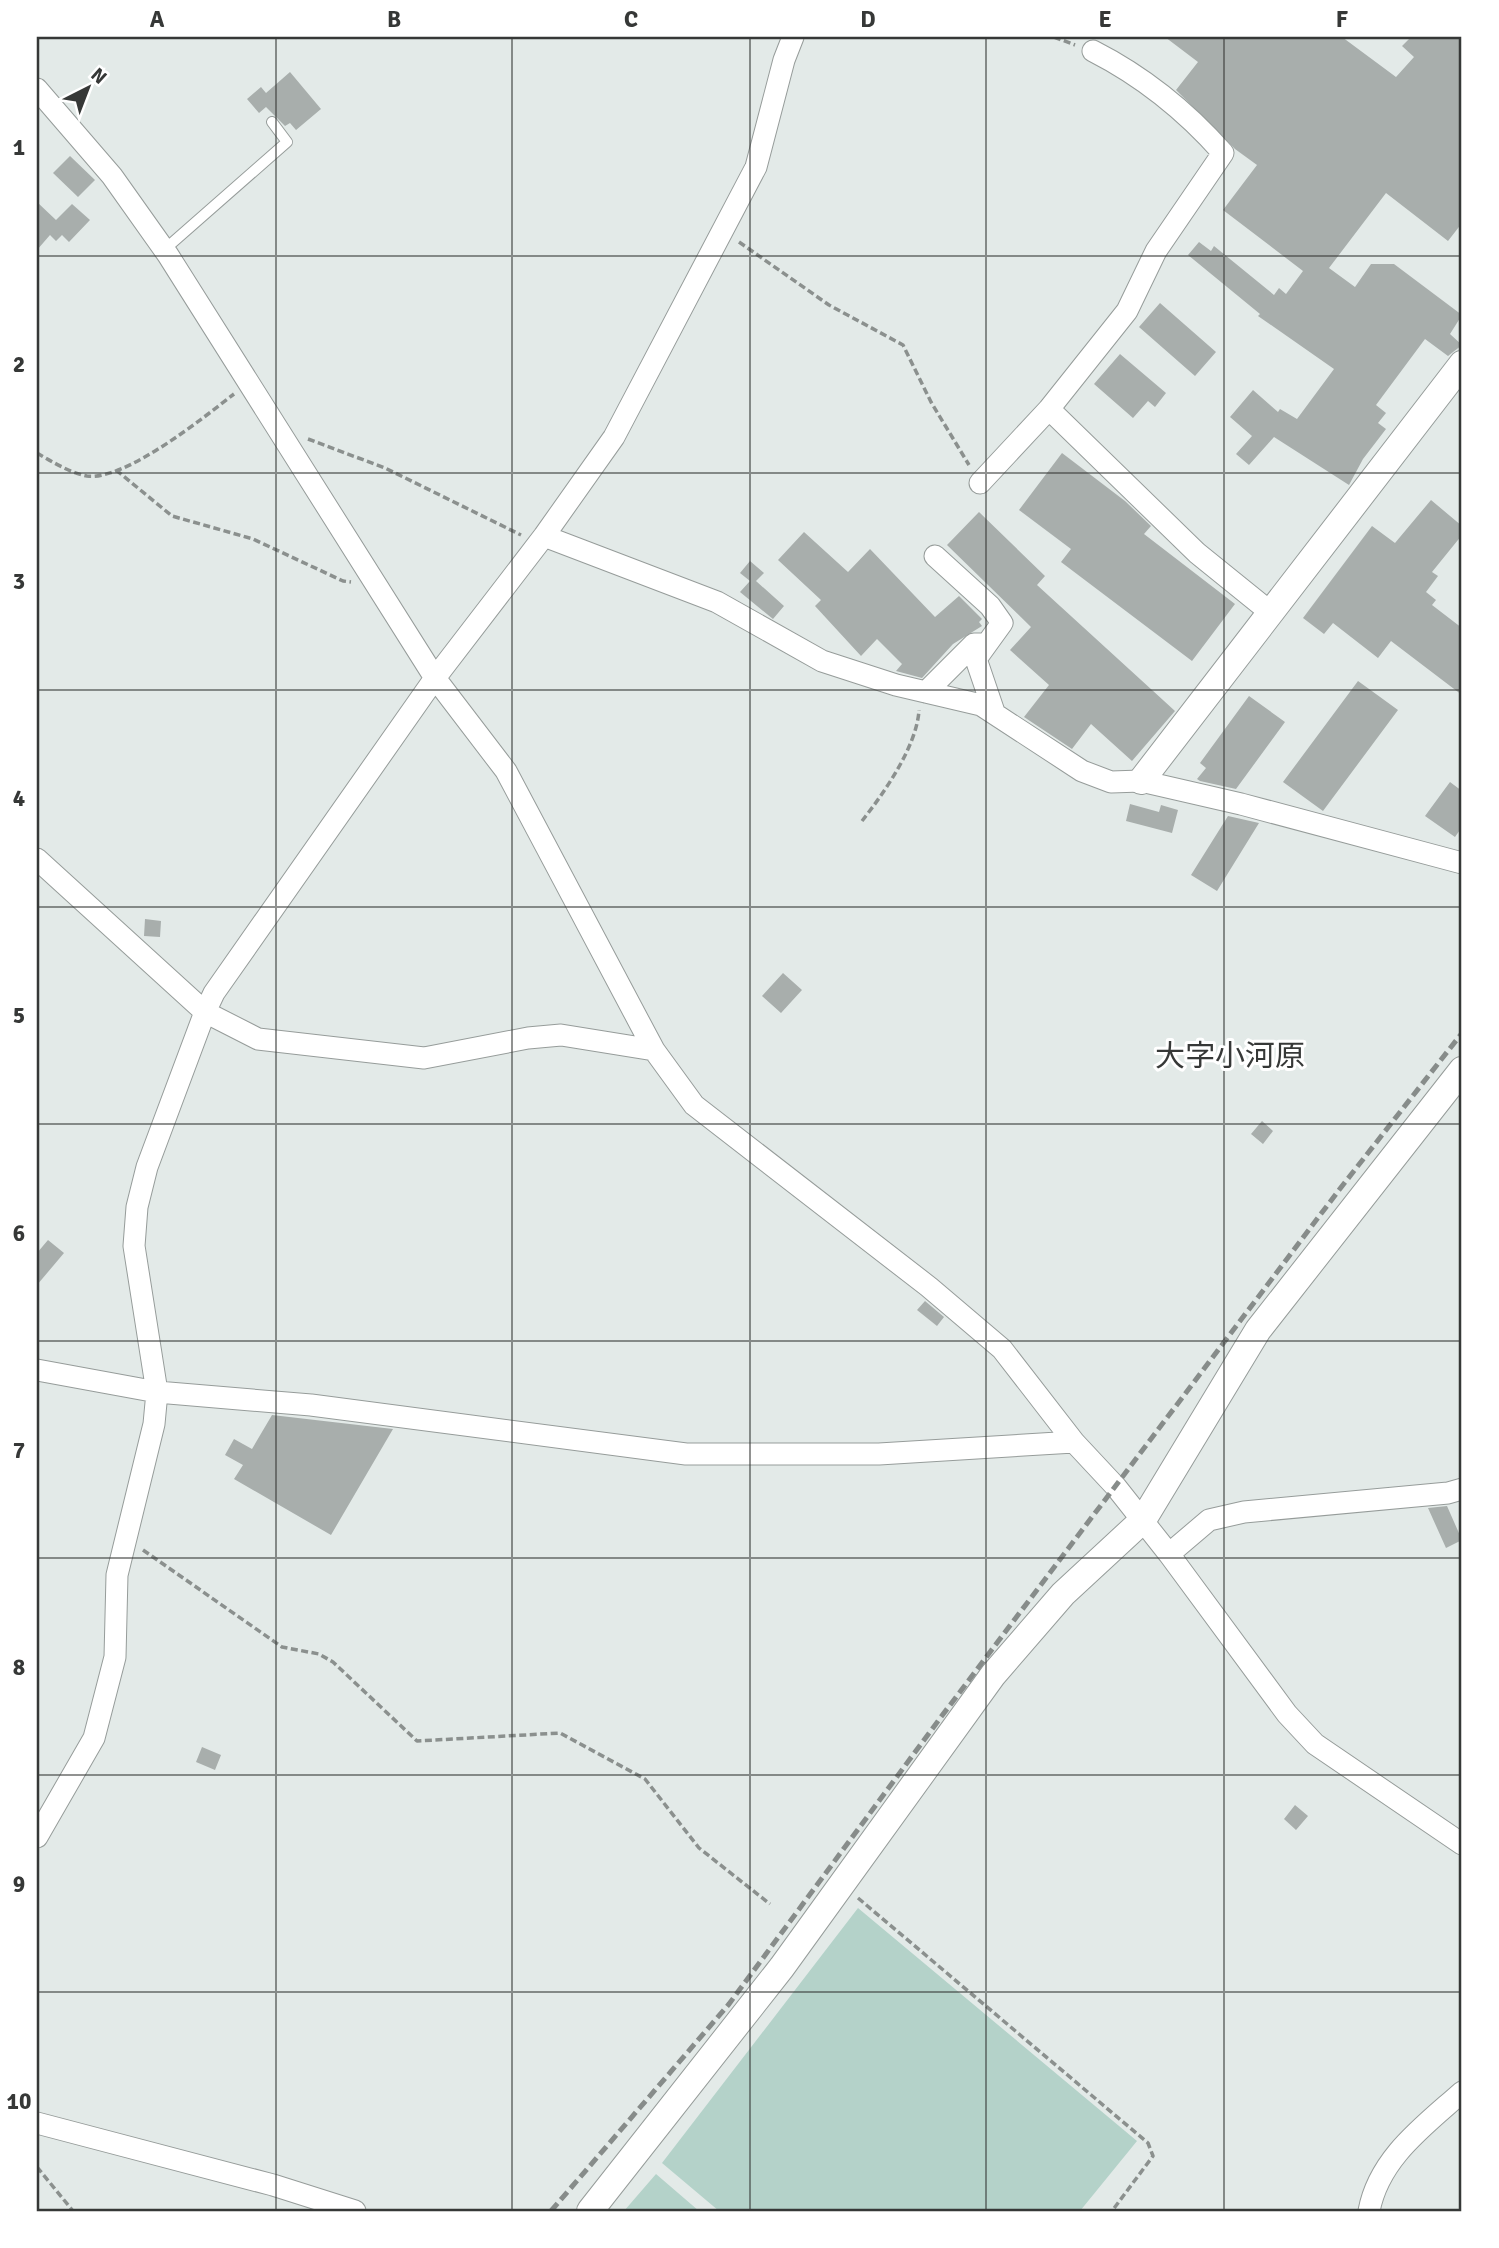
<svg xmlns="http://www.w3.org/2000/svg" width="1499" height="2248" font-family="Signika,'Noto Sans JP',sans-serif">
<style>
.green{fill:#b4d2c9}
.building{fill:#a8aeac}
.lines{fill:none;stroke-linecap:round;stroke-linejoin:round}
.service-casing{stroke:#969c9a;stroke-width:12}
.minor-casing{stroke:#969c9a;stroke-width:23}
.tertiary-casing{stroke:#969c9a;stroke-width:28}
.path{stroke:#8b908e;stroke-width:3.5;stroke-dasharray:7 3.5;stroke-linecap:butt}
.service{stroke:#fff;stroke-width:10}
.minor{stroke:#fff;stroke-width:21}
.tertiary{stroke:#fff;stroke-width:26}
.rail{stroke:#878c8a;stroke-width:5;stroke-dasharray:10 5;stroke-linecap:butt}
.grid{fill:none;stroke:#363837;stroke-width:2;stroke-opacity:0.55}
.labels{text-anchor:middle;stroke-width:6;stroke-linejoin:round;paint-order:stroke}
.quarter-label{font-size:30px;fill:#363837;stroke:#fff}
.neatline{fill:none;stroke:#363837;stroke-width:2.5}
.grid-label{font-size:23px;text-anchor:middle;font-weight:bold;fill:#363837}
</style>
<rect width="100%" height="100%" fill="#e3eae8"/>
<path class="green" d="M858,1908L1137,2141L1080,2211H719L662,2163Z
M656,2174L699,2211H624Z"/>
<path class="building" d="M1165,37H1342L1396,77L1414,57L1402,46L1411,37H1462V223L1448,241L1386,193L1329,268L1355,287L1371,264H1394L1462,315L1450,334L1462,345L1448,356L1425,339L1376,405L1386,413L1378,423L1386,429L1363,459L1349,485L1274,437L1249,465L1236,454L1252,436L1230,417L1253,390L1278,412L1280,409L1297,419L1334,369L1258,316L1260,314L1188,255L1199,242L1211,251L1214,246L1274,295L1279,288L1286,294L1303,271L1223,210L1257,165L1235,149L1176,90L1198,62Z
M290,72L321,109L296,130L290,123L285,126L266,107L259,113L247,99L261,87L266,93Z
M70,156L95,180L78,197L53,173Z
M37,202L56,220L72,204L90,220L69,242L62,235L56,241L50,235L37,250Z
M1160,303L1216,352L1195,376L1139,327Z
M1120,354L1166,393L1155,407L1148,401L1133,418L1094,384Z
M1062,453L1125,501L1151,526L1144,534L1235,604L1192,661L1061,562L1071,549L1019,510Z
M1431,500L1462,526V535L1432,572L1438,576L1426,592L1436,600L1432,605L1462,628V695L1391,641L1378,658L1333,623L1324,634L1303,618L1372,526L1395,543Z
M979,512L1045,576L1037,585L1175,711L1132,761L1091,724L1072,749L1024,717L1049,685L1010,650L1031,627L947,545Z
M804,532L848,572L870,549L935,617L959,596L982,619L979,622L982,626L953,644L922,678L896,671L902,664L877,639L861,656L815,606L821,600L778,560Z
M750,561L764,573L756,581L784,606L773,619L740,592L750,581L740,573Z
M1358,681L1398,710L1323,811L1283,782Z
M1249,696L1285,722L1236,789L1200,781L1197,779L1206,768L1200,763Z
M1450,782L1462,791V827L1455,837L1425,816Z
M1130,804L1159,812L1161,805L1178,810L1172,833L1126,821Z
M1228,816L1259,823L1217,891L1191,875Z
M145,919L161,921L160,937L144,936Z
M783,973L802,990L781,1013L762,996Z
M1262,1121L1273,1131L1263,1144L1251,1134Z
M48,1240L64,1253L37,1285V1253Z
M925,1301L944,1317L937,1326L917,1310Z
M272,1415L393,1429L331,1535L234,1479L243,1465L225,1455L234,1439L252,1449Z
M1447,1506L1462,1540L1446,1548L1428,1508Z
M202,1747L221,1755L215,1770L196,1762Z
M1295,1805L1308,1816L1296,1830L1284,1819Z"/>
<g class="lines">
<g class="service-casing">
<path id="service" d="M164,250L287,142L272,122"/>
</g>
<g class="minor-casing">
<path id="minor" d="M37,89L112,176L168,255L435,678L506,771L654,1050L694,1105L929,1287L1002,1349L1074,1442L1116,1487L1169,1554L1287,1714L1315,1744L1462,1844
M1049,409L1127,311L1156,251L1223,153C1185,110 1144,77 1093,51
M980,483L1049,409L1197,553L1270,612
M544,536L717,602L822,661L896,685L981,705L1082,771L1111,782L1141,781L1241,804L1462,863
M935,556L990,606L1002,623L976,659L994,712
M926,692L974,644H982
M37,859L205,1012L258,1039L424,1058L528,1038L561,1035L654,1050
M37,1370L157,1392L311,1405L686,1454H879L1074,1442
M1169,1554L1209,1520L1244,1512L1448,1493L1462,1489
M37,1837L94,1738L115,1657L117,1575L154,1424L157,1392L134,1246L137,1207L147,1167L205,1012L214,993L435,678L544,536L614,437L756,167L784,60L793,37
M37,2123L273,2185L355,2211
M1369,2211C1379,2158 1424,2126 1462,2092"/>
</g>
<g class="tertiary-casing">
<path id="tertiary" d="M1141,781L1462,364
M590,2211L782,1967L993,1675L1063,1594L1143,1520L1258,1330L1462,1070"/>
</g>
<path class="path" d="M1054,37L1075,45
M739,242L829,305L903,345L931,402L969,465
M308,439L385,468L521,535
M37,453C51,461 70,473 87,476C125,481 203,418 234,394
M116,470L172,516L253,539L343,581L351,582
M862,821C884,793 917,746 919,710
M143,1550L282,1647L319,1654L333,1662L417,1741L560,1733L645,1779L699,1848L770,1904
M858,1898L1148,2143L1153,2156L1112,2211
M37,2167L73,2211"/>
<use href="#service" class="service"/>
<use href="#minor" class="minor"/>
<use href="#tertiary" class="tertiary"/>
<path class="rail" d="M551,2211L729,2004L941,1717L1339,1190L1462,1033"/>
</g>
<path class="grid" d="M276,37V2211M512,37V2211M750,37V2211M986,37V2211M1224,37V2211M37,256H1462M37,473H1462M37,690H1462M37,907H1462M37,1124H1462M37,1341H1462M37,1558H1462M37,1775H1462M37,1992H1462"/>
<g class="labels">
<g class="quarter-label">
<text x="1230" y="1066">大字小河原</text>
</g>
</g>
<rect width="1499" height="2248" fill="none" stroke="#ffffff" stroke-width="77"/>
<g transform="translate(88 88) rotate(42)" stroke="#ffffff" stroke-width="5" paint-order="stroke">
<path d="M0-5L12 26L0 18L-12 26Z" fill="#363837"/>
<text y="-10" font-size="19" font-weight="bold" text-anchor="middle" fill="#363837">N</text>
</g>
<rect x="38" y="38" width="1422" height="2172" class="neatline"/>
<g class="grid-label">
<text x="157" y="27">A</text>
<text x="394" y="27">B</text>
<text x="631" y="27">C</text>
<text x="868" y="27">D</text>
<text x="1105" y="27">E</text>
<text x="1342" y="27">F</text>
<text x="19" y="155">1</text>
<text x="19" y="372">2</text>
<text x="19" y="589">3</text>
<text x="19" y="806">4</text>
<text x="19" y="1023">5</text>
<text x="19" y="1241">6</text>
<text x="19" y="1458">7</text>
<text x="19" y="1675">8</text>
<text x="19" y="1892">9</text>
<text x="19" y="2109">10</text>
</g>
</svg>
